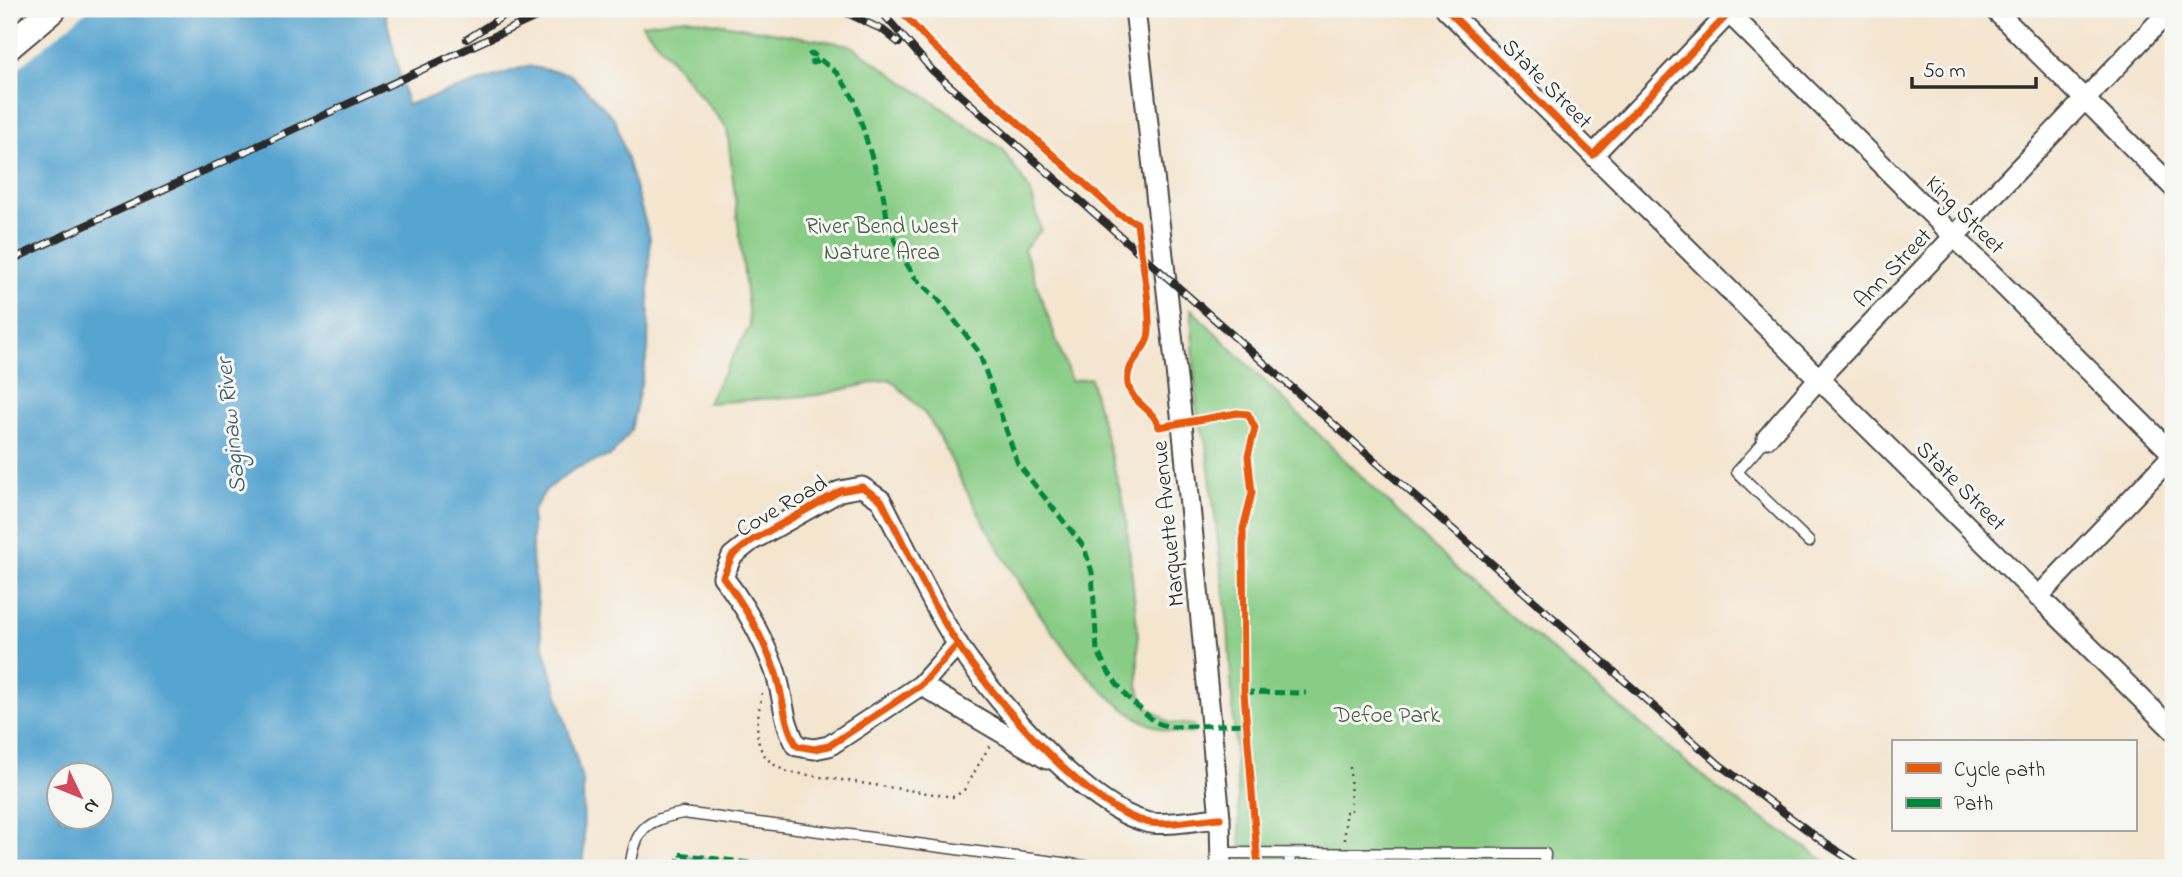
<svg xmlns="http://www.w3.org/2000/svg" width="2182" height="877" font-family="'Indie Flower',sans-serif">
<style>
.green{fill:#88cc85;stroke:#5a7c58;stroke-width:2}
.water{fill:#57a4d0;stroke:#41687e;stroke-width:2;fill-rule:evenodd}
.pier{fill:#f4e5cf}
.lines{fill:none;stroke-linecap:round;stroke-linejoin:round}
.lane-casing{stroke:#494744;stroke-width:13}
.street-casing{stroke:#494744;stroke-width:23}
.secondary-casing{stroke:#494744;stroke-width:30}
.path{stroke:#494744;stroke-width:2.5;stroke-dasharray:2 5;stroke-linecap:butt}
.lane{stroke:#fff;stroke-width:10}
.street{stroke:#fff;stroke-width:19}
.secondary{stroke:#fff;stroke-width:26}
.rail-casing{stroke:#2b2b2b;stroke-width:8}
.rail{stroke:#f6f6f2;stroke-width:5;stroke-dasharray:16;stroke-linecap:butt}
.quiet{stroke:#00873e;stroke-width:5;stroke-dasharray:10 5;stroke-linecap:butt}
.cycleway-casing{stroke:#f6f6f2;stroke-width:11}
.cycleway{stroke:#e8590c;stroke-width:7}
.labels{text-anchor:middle;stroke-width:6;stroke-linejoin:round;paint-order:stroke}
.street-label{font-size:23px;fill:#2b2b2b;stroke:#f6f6f2}
.park-label{font-size:23px;fill:#475b46;stroke:#f6f6f2}
.water-label{font-size:24px;font-style:italic;fill:#3d5b6d;stroke:#f6f6f2}
</style>
<rect width="100%" height="100%" fill="#f6f6f2"/>
<filter id="ink" filterUnits="userSpaceOnUse"><feTurbulence type="fractalNoise" baseFrequency=".0143" numOctaves="2"/><feDisplacementMap in="SourceGraphic" scale="14" xChannelSelector="R" yChannelSelector="G"/><feConvolveMatrix kernelMatrix="1 2 1 2 8 2 1 2 1" color-interpolation-filters="sRGB"/></filter>
<filter id="wash" filterUnits="userSpaceOnUse"><feTurbulence type="fractalNoise" baseFrequency=".00686" numOctaves="4" result="noise"/><feDisplacementMap in="SourceGraphic" scale="28" xChannelSelector="R" yChannelSelector="G"/><feGaussianBlur stdDeviation="1.57" result="paint"/><feColorMatrix in="noise" values="0 0 0 0 0 0 0 0 0 0 0 0 0 0 0 0 0 1.4 0 .05"/><feComposite in="paint" operator="in"/></filter>
<g filter="url(#wash)">
<rect width="100%" height="100%" fill="#f4e5cf"/>
<path class="green" d="M686,18L850,45L1002,149L1031,192L1041,230L1024,249L1071,381L1090,378L1125,509L1138,636V685L1143,703L1170,723L1194,725V733C1100,742 1004,559 965,488C952,464 941,434 924,413C914,401 901,390 890,379L818,395L707,403L750,326L727,128L642,24Z
M1191,309L1462,575L1717,788L1836,868H1242L1228,626L1206,443L1197,414Z"/>
<path class="water" d="M9,9H384L407,105L527,66L570,74L615,119L650,238L648,351L631,430L612,455L574,469L546,490L532,512V558L542,640L583,782L584,868H9ZM60,776H102V818H60Z
M683,856L782,868H681Z"/>
<path class="pier" d="M9,9H89L9,76Z"/>
</g>
<g filter="url(#ink)">
<g class="lines">
<g class="lane-casing">
<path id="lane" d="M1767,438L1737,472L1809,542
M1221,853L1545,854L1544,868
M630,868C636,828 644,821 683,813L1100,868
M1289,868L1290,854"/>
</g>
<g class="street-casing">
<path id="street" d="M1135,9L1182,423L1220,818L1221,868
M1446,9L2173,730
M1725,9L2173,454
M1994,9L2173,187
M1593,155L1733,9
M1767,438L1820,377L2171,9
M2038,597L2173,455
M958,644L921,685L829,746L814,749L797,746C782,721 784,694 774,668C762,637 743,603 723,577L732,556L751,541L840,491L862,487L881,500C905,545 926,594 953,637C988,692 1082,805 1146,822C1164,827 1201,819 1220,818
M921,685L1047,759"/>
</g>
<g class="secondary-casing">
<path id="secondary" d="M9,46L53,9"/>
</g>
<path class="path" d="M762,693C756,728 749,756 788,772L954,797L964,790L990,745
M1345,840V812H1351L1350,766"/>
<use href="#lane" class="lane"/>
<use href="#street" class="street"/>
<use href="#secondary" class="secondary"/>
<g class="rail-casing">
<path id="rail" d="M838,9L883,30L899,43
M879,9L932,70L1720,765L1826,844L1864,868
M467,39L514,9
M9,261L553,9"/>
</g>
<use href="#rail" class="rail"/>
<path class="quiet" d="M818,60L813,63L808,56L812,53L838,74L854,99L883,194L888,223L900,253L916,279L938,299L979,352L1018,464L1084,547L1092,572L1097,651L1111,676L1127,697L1155,722L1169,727L1246,724
M1244,692L1306,693
M677,868L679,854L790,868"/>
<g class="cycleway-casing">
<path id="cycleway" d="M899,9L929,42L1118,214L1137,223C1141,258 1150,296 1149,331C1149,350 1124,362 1128,384C1131,403 1154,409 1159,427L1237,413L1248,414L1255,428L1248,456L1252,493L1243,529L1244,692L1258,868
M1446,9L1593,155L1733,9
M958,644L921,685L829,746L814,749L797,746C782,721 784,694 774,668C762,637 743,603 723,577L732,556L751,541L840,491L862,487L881,500C905,545 926,594 953,637C988,692 1082,805 1146,822C1164,827 1201,819 1220,818"/>
</g>
<use href="#cycleway" class="cycleway"/>
</g>
</g>
<g class="labels">
<g class="street-label">
<text transform="translate(1548 83) rotate(45)" y="8">State Street</text>
<text transform="translate(1966 214) rotate(45)" y="8">King Street</text>
<text transform="translate(1892 267) rotate(-46)" y="8">Ann Street</text>
<text transform="translate(1962 485) rotate(45)" y="8">State Street</text>
<text transform="translate(781 505) rotate(-30)" y="8">Cove Road</text>
<text transform="translate(1167 524) rotate(-96)" y="8">Marquette Avenue</text>
</g>
<g class="park-label">
<text x="882" y="233">River Bend West<tspan x="882" dy="26">Nature Area</tspan></text>
<text x="1387" y="722">Defoe Park</text>
</g>
<g class="water-label">
<text transform="translate(230 426) rotate(-96)" y="8">Saginaw River</text>
</g>
</g>
<rect width="2182" height="877" fill="none" stroke="#f6f6f2" stroke-width="35"/>
<rect x="1892" y="740" width="245" height="91" fill="#f6f6f2" stroke="#a5a5a2" stroke-width="2"/>
<rect x="1906" y="763" width="35" height="10" fill="#e8590c" stroke="#a5a5a2" stroke-width="2"/>
<text x="1954" y="776" font-size="21" fill="#2b2b2b">Cycle path</text>
<rect x="1906" y="798" width="35" height="10" fill="#00873e" stroke="#a5a5a2" stroke-width="2"/>
<text x="1954" y="810" font-size="21" fill="#2b2b2b">Path</text>
<g transform="translate(80 796) rotate(133)"><circle r="33" fill="#f6f6f2" stroke="#a5a5a2" stroke-width="2"/>
<path d="M0-5L12 26L0 18L-12 26Z" fill="#d1495b"/>
<text y="-10" font-size="19" font-weight="bold" text-anchor="middle" fill="#2b2b2b">N</text>
</g>
<path d="M1912 77v10h124v-10" fill="none" stroke="#2b2b2b" stroke-width="3.5"/>
<text x="1923" y="77" font-size="21" fill="#2b2b2b" stroke="#f6f6f2" stroke-width="5" paint-order="stroke">50 m</text>
</svg>
